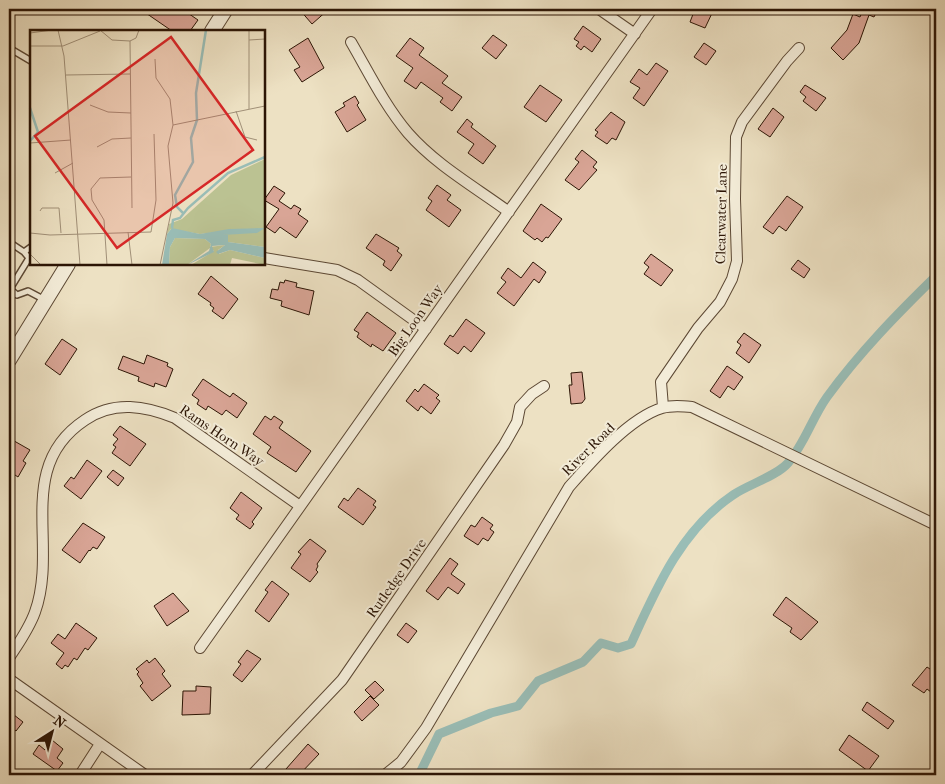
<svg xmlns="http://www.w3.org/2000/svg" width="945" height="784" font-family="'IM FELL French Canon',serif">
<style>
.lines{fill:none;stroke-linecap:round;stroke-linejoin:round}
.canal{stroke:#99bdb6;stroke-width:9}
.building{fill:#d9a596;stroke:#2c1505}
.service-casing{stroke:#5c4834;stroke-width:8}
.minor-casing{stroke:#5c4834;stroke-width:12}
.tertiary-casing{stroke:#5c4834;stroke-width:16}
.service{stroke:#f3ecd8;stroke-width:5}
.minor{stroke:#f3ecd8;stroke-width:10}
.tertiary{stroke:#f3ecd8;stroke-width:14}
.labels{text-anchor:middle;stroke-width:4;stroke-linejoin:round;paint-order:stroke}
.street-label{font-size:14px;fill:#2c1505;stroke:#f3ecd8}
.inset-river{fill:none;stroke:#99bdb6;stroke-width:2.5}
.inset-road{fill:none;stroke:#a08f77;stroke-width:1}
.view{fill:#d62828;fill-opacity:0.15;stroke:#d62828;stroke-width:2.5}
.inset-edge{fill:none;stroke:#2c1505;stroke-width:2.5}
</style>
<rect width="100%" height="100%" fill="#ede1c3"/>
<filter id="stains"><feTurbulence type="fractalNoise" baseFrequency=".004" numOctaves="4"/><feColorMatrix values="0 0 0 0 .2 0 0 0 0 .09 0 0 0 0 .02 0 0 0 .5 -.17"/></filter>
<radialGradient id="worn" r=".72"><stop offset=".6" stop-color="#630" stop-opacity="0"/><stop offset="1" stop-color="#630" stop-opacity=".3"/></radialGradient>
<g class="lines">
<path class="canal" d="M419,775L439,734L491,713L518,706L538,681L583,662L601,643L618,648L631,644C656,589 681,530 733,495C747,485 777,476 788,463C805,443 812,418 827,397C859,353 897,314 936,276"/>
</g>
<path class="building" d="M140,9H182L198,20L190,31H172Z
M299,9H329L312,24Z
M695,9H714L705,28L690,22Z
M854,9H872L877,11L874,17L869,15L859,43L843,60L831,48L847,30L853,14L860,17L862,12Z
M583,26L601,39L592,52L584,46L581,50L576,46L579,42L574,39Z
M493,35L507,45L496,59L482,48Z
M308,38L324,68L302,82L294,70L300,67L289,50Z
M410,38L424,48L419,55L448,76L442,83L462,97L452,111L440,102L443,98L421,82L416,89L404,81L413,68L396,56Z
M704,43L716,51L706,65L694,57Z
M656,63L668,71L644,106L633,98L640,88L630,82L639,69L647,75Z
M540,85L562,100L546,122L524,107Z
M805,85L826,98L816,111L803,101L806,97L800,92Z
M355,96L359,103L357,105L366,120L347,132L335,112L345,106L343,103Z
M773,108L784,117L770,137L758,129Z
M611,112L625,122L616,140L612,138L607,144L595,136L598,132L595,130Z
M467,119L473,124L471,127L496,146L483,164L468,153L474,144L457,132Z
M582,150L597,162L593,167L597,170L579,190L565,180L579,162L575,159Z
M437,185L451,195L447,200L461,210L449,227L426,210L432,201L428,198Z
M274,186L285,193L279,201L291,209L294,205L301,209L298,214L308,221L296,238L280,227L275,233L266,227L279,209L264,200Z
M787,196L803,207L786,231L779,226L773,234L763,227Z
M541,204L562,219L548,238L546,237L542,242L537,238L535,240L523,231Z
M376,234L399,248L397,251L402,255L391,271L383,265L385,261L366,248Z
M651,254L673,270L661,286L644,274L649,267L644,263Z
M798,260L810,269L804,278L791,269Z
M533,262L546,272L539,283L534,279L514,306L497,293L506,282L501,278L508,268L521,278Z
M211,276L238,299L223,319L212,311L214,308L210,305L211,303L198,294Z
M285,280L297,283L296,287L314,291L309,315L281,306L282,301L270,298L272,289L278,290L280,282L284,283Z
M367,312L396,333L383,351L372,344L371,347L357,337L359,333L354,330Z
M466,319L485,333L471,352L464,346L458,354L444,344L450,335L453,337Z
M744,333L761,345L749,363L736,353L741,345L737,342Z
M62,339L77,349L60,375L45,364Z
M147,355L168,363L167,366L173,369L166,387L155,383L154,387L138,381L139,377L118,369L123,356L144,364Z
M727,366L743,377L734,390L728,386L720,398L710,391Z
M582,372L585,399L582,403L571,404L569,385H572L571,373Z
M203,379L230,397L233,393L247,403L237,418L226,410L222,415L208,406L206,410L197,404L199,400L192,395Z
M424,384L439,395L436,398L440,401L431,414L421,406L418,411L406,401L415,389L418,392Z
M265,416L271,420L274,416L283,422L279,428L311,451L296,472L267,453L271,447L253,434Z
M120,426L146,444L130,466L112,453L116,447L113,445L118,439L113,435Z
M9,438L30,450L23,461L26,463L18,477L9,471Z
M87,460L102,471L81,499L64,486L71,477L74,479Z
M113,470L124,478L118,486L107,477Z
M358,488L376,501L373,505L376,507L363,525L338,507L344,498L348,501Z
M241,492L262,508L252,522L254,524L250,529L236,519L239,515L230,508Z
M482,517L493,525L490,529L494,532L488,541L483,538L478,545L464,536L471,525L475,527Z
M83,523L105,537L97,549L93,547L90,551L89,550L80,563L62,550Z
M310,539L326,551L317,564L318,566L316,570L318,572L310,582L291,568L301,554L298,552Z
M450,558L458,564L451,574L465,584L458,594L448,587L438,600L426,591Z
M272,581L289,594L269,622L255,611L268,592L265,590Z
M173,593L189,611L167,626L154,606Z
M786,597L818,622L801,640L790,632L792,628L773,615Z
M76,623L97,638L88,650L85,648L77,660L74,658L68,667L65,665L62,669L56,664L64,653L51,643L58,634L65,639Z
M406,623L417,631L408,643L397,635Z
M247,650L261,659L242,682L233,675L241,664L238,662Z
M155,658L165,671L162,674L171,686L152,701L140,686L143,683L137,674L139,672L136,669L147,660L149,663Z
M927,667L936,673V690L933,688L931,692L927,689L924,693L912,685Z
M375,681L384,690L374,699L365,690Z
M196,686L211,687L210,714L182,715L183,691H196Z
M370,696L379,705L362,721L354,712Z
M867,702L894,721L888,729L862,710Z
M9,711L23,722L16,731L9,726Z
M849,735L879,756L868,771L839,750Z
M52,740L63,749L57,758L63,763L57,771L33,754L39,745L45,750Z
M308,744L319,754L299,775H292L286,769Z"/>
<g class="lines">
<g class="service-casing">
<path id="service" d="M9,48L31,61
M9,242L24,252L31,247
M24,252L29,258L10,289L17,295L28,291L45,300"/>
</g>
<g class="minor-casing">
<path id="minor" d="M599,9L635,34
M351,42C369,73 385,106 408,133C436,165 475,187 509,212
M264,258L337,270L358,280L426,329
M663,407L661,382L698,328L720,302L732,279L737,261L735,199L736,137L742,122L787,61L799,48
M200,648L652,9
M9,658C18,644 29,629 35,612C59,545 14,467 85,420C114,400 146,406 175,418L300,506
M9,679L145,775
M80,775L100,744
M252,775L342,680L504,445L517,422L520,407L532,394L544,386
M385,775L401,762L426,728L569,487C591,462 629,418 662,408C672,405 682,406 692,407L936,525"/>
</g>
<g class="tertiary-casing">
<path id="tertiary" d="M212,31L226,9
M9,360L68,264"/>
</g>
<use href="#service" class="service"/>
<use href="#minor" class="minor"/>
<use href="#tertiary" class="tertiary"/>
</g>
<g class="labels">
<g class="street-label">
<text transform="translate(721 214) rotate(-89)" y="5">Clearwater Lane</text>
<text transform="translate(415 320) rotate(-55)" y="5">Big Loon Way</text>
<text transform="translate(222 435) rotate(34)" y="5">Rams Horn Way</text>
<text transform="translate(588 449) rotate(-45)" y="5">River Road</text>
<text transform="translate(396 578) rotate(-55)" y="5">Rutledge Drive</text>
</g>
</g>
<g transform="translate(30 30)">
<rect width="235" height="235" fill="#ede1c3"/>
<path d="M235,129V217L198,212L193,204L207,203L206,200L170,204L141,199L137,204L139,194L152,189L201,145ZM145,208L175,209L181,214L180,217L195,215L188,220L189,224L200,220L235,228V235L202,228L200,235H161L184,221L180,218L157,235H139L140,217Z" fill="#bbc292"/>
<path d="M142,198L170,204L199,199L235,198L227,203L193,205H198V212L235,217V228L200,220L188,224L186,222L195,215L182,216L184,222L157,235L179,221L181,214L175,209L145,208L140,217L139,235H132L137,204Z" fill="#99bdb6"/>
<path class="inset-river" d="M0,78L8,102L0,111M153,183L147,177L145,165L163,132L161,108L167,90L166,63L176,0M142,198L143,190L150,188L158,178L198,143L235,127"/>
<path class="inset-road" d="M28,0L34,26L50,235M70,0L82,10L100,11M0,3L22,0M219,10L235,9M0,16H33L70,1M125,29L126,48L140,69L143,95M36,45L100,44M60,75L78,82L101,83M219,79V0M206,81L215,107L227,110M0,113L41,110M67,117L82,109L101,108M25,143L43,133M102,178L100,11L106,8L109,0M10,181L12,178H29L31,203M98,202L102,235M0,203L20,205L121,202L126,170L124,104M0,224L11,235M77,235L74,190L62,170L61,159L70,148L101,147M130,235L143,173L138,116L143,95L235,76"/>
<path class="view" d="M141,7L223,120L87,218L5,106Z"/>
<rect width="235" height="235" class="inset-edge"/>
</g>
<rect width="945" height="784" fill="none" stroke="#ede1c3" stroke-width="30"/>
<rect x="10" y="10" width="925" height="764" fill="none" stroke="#2c1505" stroke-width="2.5"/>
<rect x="15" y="15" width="915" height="754" fill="none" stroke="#2c1505"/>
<g transform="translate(52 732) rotate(36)" stroke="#f3ecd8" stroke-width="4" paint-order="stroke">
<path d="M0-4L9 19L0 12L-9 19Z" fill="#2c1505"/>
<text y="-8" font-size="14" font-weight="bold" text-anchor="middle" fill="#2c1505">N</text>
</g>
<rect width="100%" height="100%" filter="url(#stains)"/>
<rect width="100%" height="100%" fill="url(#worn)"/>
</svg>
